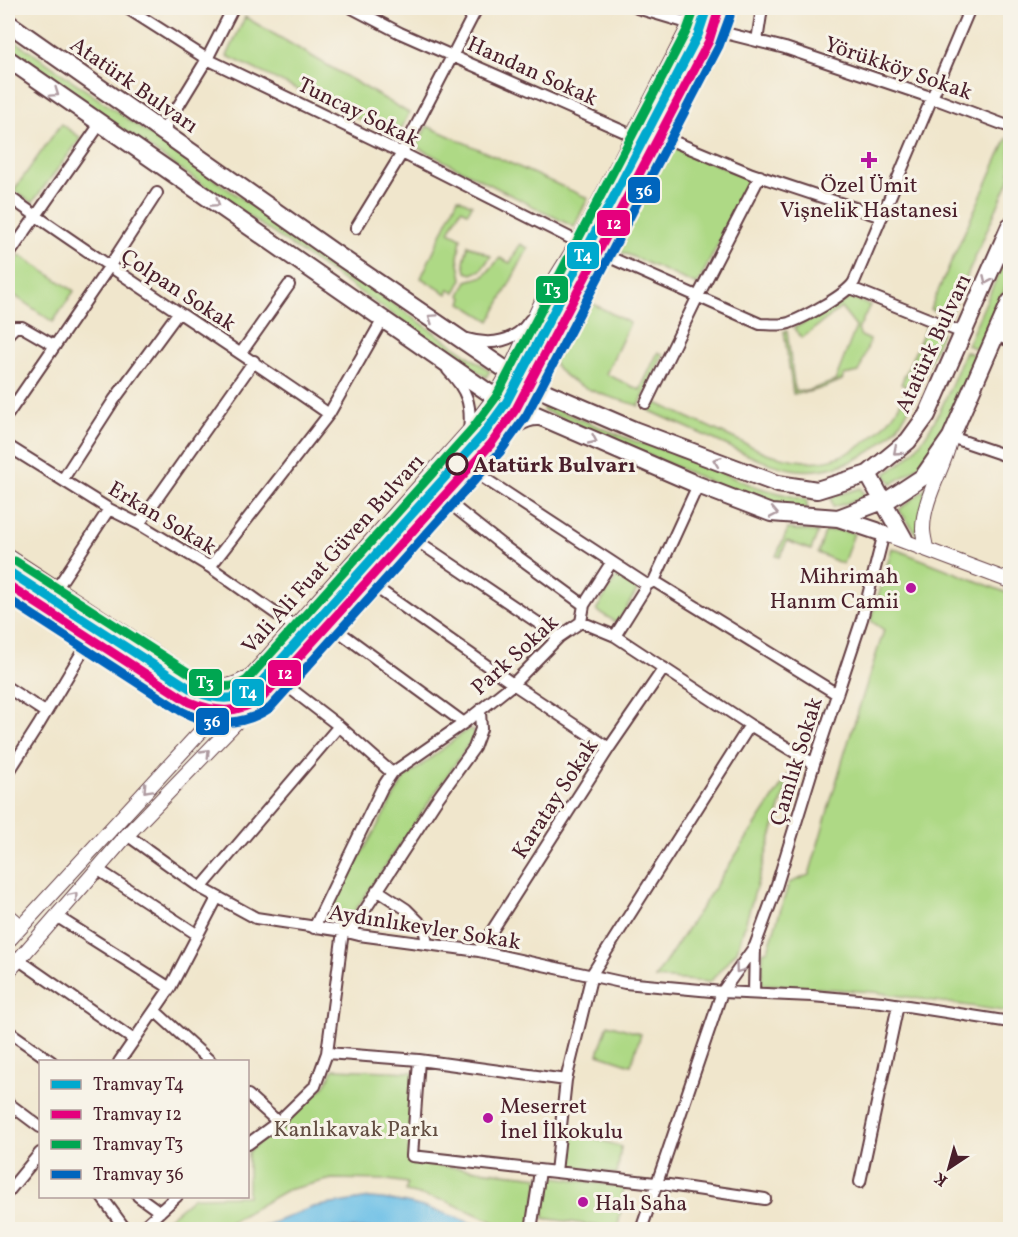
<svg xmlns="http://www.w3.org/2000/svg" width="1018" height="1237" font-family="Vollkorn,serif">
<style>
.green{fill:#aed985;stroke:#7c7c58;stroke-width:1.5}
.water{fill:#6abfe7;stroke:#5a6f89;stroke-width:1.5}
.lines{fill:none;stroke-linecap:round;stroke-linejoin:round}
.street-casing{stroke:#633d43;stroke-width:14}
.secondary-casing{stroke:#633d43;stroke-width:16}
.primary-casing{stroke:#633d43;stroke-width:20}
.street{stroke:#fff;stroke-width:10}
.secondary{stroke:#fff;stroke-width:14}
.primary{stroke:#fff;stroke-width:16}
.tram-1-casing{stroke:#f7f3e8;stroke-width:14}
.tram-2-casing{stroke:#f7f3e8;stroke-width:14}
.tram-3-casing{stroke:#f7f3e8;stroke-width:14}
.tram-4-casing{stroke:#f7f3e8;stroke-width:14}
.tram-1{stroke:#00a9ce;stroke-width:9}
.tram-2{stroke:#e5007d;stroke-width:9}
.tram-3{stroke:#00a651;stroke-width:9}
.tram-4{stroke:#0065bd;stroke-width:9}
.oneway{stroke:#ae9aa0}
.poi-dot{fill:#b5179e;stroke:#f7f3e8;stroke-width:2}
.stop-dot{fill:#f7f3e8;stroke:#4a1f2b;stroke-width:3}
.labels{text-anchor:middle;stroke-width:6;stroke-linejoin:round;paint-order:stroke}
.street-label{font-size:22px;fill:#4a1f2b;stroke:#f7f3e8}
.poi-label{font-size:22px;fill:#4a1f2b;stroke:#f7f3e8;text-anchor:start}
.stop-label{font-size:22px;font-weight:bold;fill:#4a1f2b;stroke:#f7f3e8;text-anchor:start}
.park-label{font-size:22px;fill:#634e42;stroke:#f7f3e8}
.line-badge{stroke:#f7f3e8;stroke-width:2}
.badge-label{font-size:16px;text-anchor:middle;font-weight:bold;fill:#fff}
</style>
<rect width="100%" height="100%" fill="#f7f3e8"/>
<filter id="ink" filterUnits="userSpaceOnUse"><feTurbulence type="fractalNoise" baseFrequency=".0167" numOctaves="2"/><feDisplacementMap in="SourceGraphic" scale="12" xChannelSelector="R" yChannelSelector="G"/><feConvolveMatrix kernelMatrix="1 2 1 2 8 2 1 2 1" color-interpolation-filters="sRGB"/></filter>
<filter id="wash" filterUnits="userSpaceOnUse"><feTurbulence type="fractalNoise" baseFrequency=".008" numOctaves="4" result="noise"/><feDisplacementMap in="SourceGraphic" scale="24" xChannelSelector="R" yChannelSelector="G"/><feGaussianBlur stdDeviation="1.35" result="paint"/><feColorMatrix in="noise" values="0 0 0 0 0 0 0 0 0 0 0 0 0 0 0 0 0 1.4 0 .05"/><feComposite in="paint" operator="in"/></filter>
<g filter="url(#wash)">
<rect width="100%" height="100%" fill="#f0e6cc"/>
<path class="green" d="M245,17L409,113L397,137L227,56Z
M8,36L490,371L486,377L296,249L8,50Z
M61,124L81,138L32,203L14,190Z
M427,126L588,198L574,227L416,147Z
M1007,138L1010,140V178L949,317L930,309Z
M661,142L752,179L697,285L601,243Z
M458,198L472,205L468,212L461,209L449,232L461,238L458,258L462,279L455,293L449,289L447,294L421,278Z
M520,244L528,248L490,321L461,303L463,298L460,295L467,281L484,276L500,258L510,263Z
M468,245L491,256L481,270L472,274L466,272L464,262Z
M1010,248V276L979,350L967,345Z
M20,255L74,291L53,322L8,291V273Z
M574,294L630,323L606,374L640,390L658,352L663,355L639,406C607,395 557,387 548,349Z
M850,298L870,305L858,330L861,336L870,340L859,372L844,375L842,380C825,388 811,393 793,394L784,331H787L795,391H807L835,381L856,327L841,308L802,338L794,328Z
M926,327L942,333L917,391L901,384Z
M965,351L977,356C961,393 947,435 919,465C912,472 901,478 892,484L885,474C893,468 904,462 911,454C937,426 951,386 965,351Z
M905,393L915,397C904,421 887,443 864,455C807,486 769,465 715,440C693,430 670,420 648,410L652,401L766,453C783,458 803,463 821,461C857,456 892,426 905,393Z
M545,405L634,441L671,452L756,487L807,500V509H789L753,500L543,410Z
M929,486L920,538L899,510Z
M861,488L865,498L833,507L831,497Z
M788,529L818,532L811,550L787,541L780,557L776,556Z
M836,530L854,533L843,564L818,553L825,532Z
M892,548L1010,594V1012L874,992L761,984L763,952L768,950L789,883L809,875L845,752L884,630L871,621Z
M617,576L638,589L617,623L596,610Z
M471,729L474,732L472,739L348,921L334,913V903L404,779L463,733Z
M791,771L737,951L710,982L655,978Z
M608,1024L641,1034L631,1065L598,1054Z
M334,1069L414,1072L408,1162L539,1177L531,1229H510L446,1201L406,1192L407,1183L388,1180L332,1179L287,1190L218,1229L154,1230L194,1197L248,1196V1152L324,1087Z
M572,1130L621,1147L617,1174L567,1165Z
M549,1176L624,1187L618,1229L543,1218Z"/>
<path class="water" d="M370,1198C411,1201 447,1212 485,1229H257L313,1207Z"/>
</g>
<g filter="url(#ink)">
<g class="lines">
<g class="street-casing">
<path id="street" d="M127,8L207,59L402,153L578,242
M352,8L400,33L634,136
M637,8L701,27L785,48L933,98L1010,127
M757,41L762,8
M163,131L207,59L233,8
M651,132L752,174L882,217
M8,196C113,271 223,340 329,414
M356,228L402,153L477,8
M591,249L760,324C769,324 780,326 789,323C805,317 846,295 854,282L970,8
M8,256L100,124
M851,288L963,333
M8,334L15,327H22L55,346
M996,335L1010,341
M467,339C491,346 516,342 530,320
M241,353L289,285
M448,370C467,390 472,404 469,432
M646,403L698,296L760,176
M8,414L109,267L157,193
M951,437L1010,457
M496,444C508,433 527,416 544,421
M8,446L109,509L139,524L210,567L295,627
M470,469L647,585
M63,479L114,400L178,313
M443,498L502,545L584,605L581,622
M139,524L254,361
M407,534L559,637
M210,567L329,414L383,319
M364,579L513,684L609,748
M654,581L837,694
M57,588L109,509
M584,605L611,563
M326,622L464,723
M615,636L647,585L654,581L698,485
M278,679L339,726L392,773
M8,688L45,712
M8,773L38,726L94,632
M127,835L201,888L256,918L343,931L359,935L479,951L625,983L722,992L812,996L882,1002L1010,1022
M97,869L198,935
M201,888L339,726
M377,890L406,909L424,927L427,944
M56,916L170,988
M314,928L382,788L392,773L464,723L513,684L559,637L581,622L615,636L750,725L814,764
M350,933L435,802L474,748L481,729L480,711
M479,951L609,748L664,668
M19,960L134,1040
M754,992L755,946
M155,1011L211,1062
M8,1031L52,1062
M327,1053L419,1060L566,1080
M419,1060L412,1156L655,1183L765,1199
M119,1062L170,988L217,898
M248,1095L278,1122
M8,1103L40,1127
M248,1144L278,1122L315,1086L327,1053L343,931
M556,1172L566,1080L592,974L750,725
M860,1182L898,1005
M8,1192L40,1153
M101,1196L126,1230
M138,1196L160,1212
M140,1230L177,1196
M531,1230L540,1171
M641,1230L722,992L755,946L774,894L814,764L862,619L884,533"/>
</g>
<g class="secondary-casing">
<path id="secondary" d="M877,531L1010,581
M926,548C925,542 923,535 923,529C923,499 943,470 950,441
M8,556L197,680C214,686 226,690 243,680
M8,578L94,632L215,716L224,719
M8,915L21,926
M8,941L215,716L468,432L495,397L509,372L544,297L578,242L690,24L694,8
M8,972L127,835L278,679L364,579L470,469L502,429L528,382L564,303L694,51L710,8"/>
</g>
<g class="primary-casing">
<path id="primary" d="M8,23L339,256L509,372L548,393L634,430L778,484L817,490L868,474L908,441L927,415L1010,226
M8,59L495,397L698,485L771,513L838,518L891,498L923,477L951,437L1010,302
M868,474L904,539
M838,518L877,531"/>
</g>
<use href="#street" class="street"/>
<use href="#secondary" class="secondary"/>
<use href="#primary" class="primary"/>
<g class="tram-1-casing">
<path id="tram-1" d="M8,571L194,691C216,700 234,702 255,689L482,436L506,403L698,35L707,8"/>
</g>
<g class="tram-2-casing">
<path id="tram-2" d="M8,585L189,702C216,713 238,714 262,698L491,444L516,409L709,41L718,12"/>
</g>
<g class="tram-3-casing">
<path id="tram-3" d="M15,561L200,680C217,687 231,690 247,680L473,428L496,397L687,30L695,8"/>
</g>
<g class="tram-4-casing">
<path id="tram-4" d="M8,599L181,711C211,727 241,727 270,708L500,452L526,416L719,46L730,16"/>
</g>
<use href="#tram-1" class="tram-1"/>
<use href="#tram-2" class="tram-2"/>
<use href="#tram-3" class="tram-3"/>
<use href="#tram-4" class="tram-4"/>
</g>
<defs><path id="oneway-chevron" d="M-2-3.5L2.5 0L-2 3.5" fill="none" stroke-width="1.6" stroke-linecap="round" stroke-linejoin="round" transform="scale(1.5)"/></defs>
<g class="oneway">
<use href="#oneway-chevron" transform="translate(55 93) rotate(35)"/>
<use href="#oneway-chevron" transform="translate(216 203) rotate(35)"/>
<use href="#oneway-chevron" transform="translate(987 280) rotate(114)"/>
<use href="#oneway-chevron" transform="translate(432 318) rotate(-146)"/>
<use href="#oneway-chevron" transform="translate(593 440) rotate(25)"/>
<use href="#oneway-chevron" transform="translate(897 451) rotate(139)"/>
<use href="#oneway-chevron" transform="translate(717 461) rotate(-159)"/>
<use href="#oneway-chevron" transform="translate(774 513) rotate(11)"/>
<use href="#oneway-chevron" transform="translate(206 753) rotate(-46)"/>
<use href="#oneway-chevron" transform="translate(147 789) rotate(133)"/>
<use href="#oneway-chevron" transform="translate(74 896) rotate(-49)"/>
<use href="#oneway-chevron" transform="translate(739 969) rotate(126)"/>
</g>
</g>
<g class="poi-dot">
<path d="M866 151h6v6h6v6h-6v6h-6v-6h-6v-6h6z"/>
<circle cx="911" cy="588" r="6"/>
<circle cx="488" cy="1118" r="6"/>
<circle cx="583" cy="1202" r="6"/>
</g>
<circle class="stop-dot" cx="457" cy="464" r="10"/>
<g class="labels">
<g class="street-label">
<text transform="translate(899 67) rotate(19)" y="8">Yörükköy Sokak</text>
<text transform="translate(533 70) rotate(24)" y="8">Handan Sokak</text>
<text transform="translate(135 84) rotate(35)" y="8">Atatürk Bulvarı</text>
<text transform="translate(359 111) rotate(26)" y="8">Tuncay Sokak</text>
<text transform="translate(179 289) rotate(33)" y="8">Çolpan Sokak</text>
<text transform="translate(932 343) rotate(-65)" y="8">Atatürk Bulvarı</text>
<text transform="translate(163 517) rotate(31)" y="8">Erkan Sokak</text>
<text transform="translate(332 553) rotate(-48)" y="8">Vali Ali Fuat Güven Bulvarı</text>
<text transform="translate(514 654) rotate(-42)" y="8">Park Sokak</text>
<text transform="translate(795 761) rotate(-73)" y="8">Çamlık Sokak</text>
<text transform="translate(554 798) rotate(-57)" y="8">Karatay Sokak</text>
<text transform="translate(425 926) rotate(9)" y="8">Aydınlıkevler Sokak</text>
</g>
<g class="poi-label">
<text x="869" y="192" text-anchor="middle">Özel Ümit<tspan x="869" dy="25">Vişnelik Hastanesi</tspan></text>
<text x="899" y="583" text-anchor="end">Mihrimah<tspan x="899" dy="25">Hanım Camii</tspan></text>
<text x="500" y="1113">Meserret<tspan x="500" dy="25">İnel İlkokulu</tspan></text>
<text x="595" y="1210">Halı Saha</text>
</g>
<g class="stop-label">
<text x="473" y="472">Atatürk Bulvarı</text>
</g>
<g class="park-label">
<text x="356" y="1136">Kanlıkavak Parkı</text>
</g>
</g>
<g class="line-badge">
<rect x="627" y="176" width="34" height="28" rx="6" fill="#0065bd"/>
<rect x="596" y="209" width="35" height="28" rx="6" fill="#e5007d"/>
<rect x="566" y="241" width="34" height="29" rx="6" fill="#00a9ce"/>
<rect x="535" y="275" width="34" height="29" rx="6" fill="#00a651"/>
<rect x="267" y="659" width="35" height="28" rx="6" fill="#e5007d"/>
<rect x="188" y="668" width="35" height="29" rx="6" fill="#00a651"/>
<rect x="231" y="678" width="34" height="29" rx="6" fill="#00a9ce"/>
<rect x="195" y="707" width="35" height="29" rx="6" fill="#0065bd"/>
</g>
<g class="badge-label">
<text x="644" y="196">36</text>
<text x="614" y="229">12</text>
<text x="583" y="261">T4</text>
<text x="552" y="295">T3</text>
<text x="285" y="679">12</text>
<text x="205" y="688">T3</text>
<text x="248" y="698">T4</text>
<text x="212" y="727">36</text>
</g>
<rect width="1018" height="1237" fill="none" stroke="#f7f3e8" stroke-width="30"/>
<rect x="39" y="1060" width="210" height="138" fill="#f7f3e8" stroke="#b29e9c" stroke-width="1.5"/>
<rect x="51" y="1080" width="30" height="9" fill="#00a9ce" stroke="#b29e9c" stroke-width="1.5"/>
<text x="93" y="1090" font-size="18" fill="#4a1f2b">Tramvay T4</text>
<rect x="51" y="1110" width="30" height="9" fill="#e5007d" stroke="#b29e9c" stroke-width="1.5"/>
<text x="93" y="1120" font-size="18" fill="#4a1f2b">Tramvay 12</text>
<rect x="51" y="1140" width="30" height="9" fill="#00a651" stroke="#b29e9c" stroke-width="1.5"/>
<text x="93" y="1150" font-size="18" fill="#4a1f2b">Tramvay T3</text>
<rect x="51" y="1170" width="30" height="9" fill="#0065bd" stroke="#b29e9c" stroke-width="1.5"/>
<text x="93" y="1180" font-size="18" fill="#4a1f2b">Tramvay 36</text>
<g transform="translate(949 1168) rotate(216)" stroke="#f7f3e8" stroke-width="4.5" paint-order="stroke">
<path d="M0-4.5L10 22L0 15L-10 22Z" fill="#4a1f2b"/>
<text y="-9" font-size="16" font-weight="bold" text-anchor="middle" fill="#4a1f2b">K</text>
</g>
</svg>
